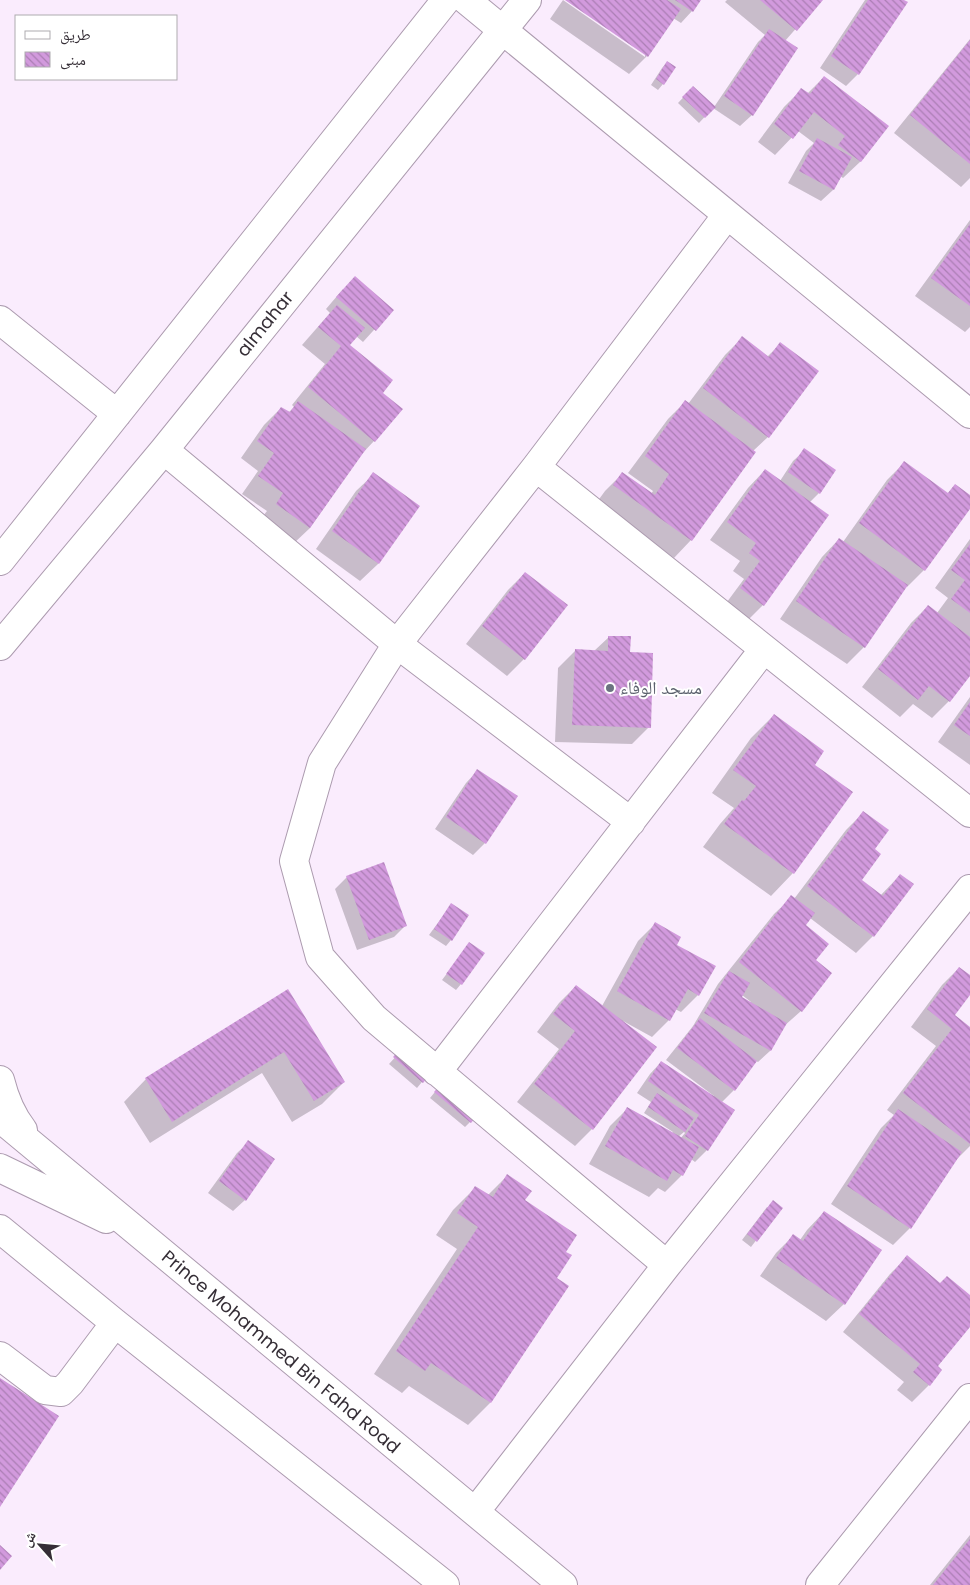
<svg xmlns="http://www.w3.org/2000/svg" width="970" height="1585" font-family="Poppins,'Noto Naskh Arabic',sans-serif">
<style>
.shadow{fill:#0003;fill-rule:evenodd}
.building{fill:url(#building-back-hatch)}
.lines{fill:none;stroke-linecap:round;stroke-linejoin:round}
.minor-casing{stroke:#ac9baf;stroke-width:30}
.minor{stroke:#fff;stroke-width:28}
.worship-dot{fill:#6b7280;stroke:#fff;stroke-width:2}
.labels{text-anchor:middle;stroke-width:4;stroke-linejoin:round;paint-order:stroke}
.street-label{font-size:18px;fill:#352e36;stroke:#fff}
.worship-label{font-size:18px;fill:#5b616d;stroke:#fff;text-anchor:start}
</style>
<defs>
<pattern id="building-back-hatch" width="6" height="6" patternUnits="userSpaceOnUse" patternTransform="scale(1.25)"><rect width="6" height="6" fill="#d29add"/><path d="M-1 5l2 2M0 0l6 6M5-1l2 2" fill="none" stroke="#ab7eb4"/></pattern>
</defs>
<rect width="100%" height="100%" fill="#faecfd"/>
<path class="shadow" d="M563,0L645,57V54L567,0H700L692,11L681,23L673,18L647,56L629,74L550,19Z
M727,0H821L785,41L752,115L740,126L713,108L699,123L678,103L693,87L714,107L758,42L765,35L725,2Z
M865,0H902L906,3L858,74L846,86L820,68Z
M970,39V178L961,187L894,133Z
M667,62L663,84L658,90L651,85L662,68Z
M824,77L861,161L843,178L840,176L833,190L821,201L788,183L806,151L814,143L798,131L775,155L758,142L784,107L801,90L807,94Z
M970,220V327L965,332L915,296Z
M343,289L392,310L363,342L356,336L349,345L381,393L374,441L360,456L310,528L292,545L259,521L267,511L242,494L258,471L241,458L264,425L281,408L288,413L294,407L292,405L325,364L302,345L330,313L326,309Z
M742,338L767,357L780,344L817,372L768,437L753,451L755,452L691,540L674,558L597,502L605,491L622,474L651,494L653,491L628,473L668,419L685,402L688,404L725,355Z
M805,450L835,470L819,493L810,502L763,605L746,622L724,606L744,579L733,571L740,561L710,540L748,488L765,470L780,481L793,461Z
M904,463L947,494L955,485L970,496V507L924,570L907,587L906,586L864,647L847,664L780,619L822,557L839,539L843,542L887,480Z
M374,474L418,506L378,564L360,581L316,549L356,491Z
M970,539V674L949,701L932,718L913,704L900,717L862,687L911,623L928,606L937,613L948,598L935,588Z
M525,573L524,659L507,676L466,644L508,590Z
M609,637L629,654L649,727L632,744L555,742L558,668L575,651H594Z
M970,697V765L938,742Z
M774,715L813,765L851,793L793,873L771,896L703,847L720,824L734,808L712,793L751,738Z
M477,771L485,843L473,855L435,829L466,783Z
M863,813L873,849L860,880L880,896L900,875L873,936L856,953L810,918L804,925L814,960L801,1011L783,1027L770,1051L758,1062L756,1061L734,1090L721,1103L733,1111L707,1150L695,1162L691,1159L682,1175L665,1192L658,1188L649,1197L589,1164L610,1126L627,1109L672,1134L673,1132L644,1113L651,1102L637,1093L650,1074L661,1062L713,1097L714,1096L666,1060L693,1026L718,984L774,914L792,897L794,899L846,830ZM742,995L751,1002L750,1003L741,998ZM684,1132L685,1133L680,1139L678,1137Z
M347,877L405,926L394,937L357,950L335,889Z
M451,905L467,916L451,940L446,946L429,935Z
M655,924L675,945L698,995L681,1012L675,1009L669,1020L652,1037L623,1021L592,1129L575,1146L517,1102L559,1049L537,1032L559,1003L576,986L602,1006L638,941Z
M470,943L461,984L456,990L442,980Z
M959,968L970,977V993L953,1015L970,1028V1146L954,1162L910,1228L893,1245L831,1204L881,1128L894,1115L887,1110L936,1046L911,1027L942,985Z
M288,991L344,1082L322,1104L292,1122L262,1073L150,1143L124,1102L146,1079Z
M399,1053L431,1071L417,1088L389,1064Z
M439,1087L470,1122L465,1127L430,1098Z
M249,1142L245,1200L233,1211L208,1193L237,1153Z
M507,1176L523,1201L565,1252L556,1278L568,1286L490,1403L468,1425L409,1386L402,1393L374,1374L457,1249L436,1235L453,1210L476,1187L488,1195Z
M767,1207L781,1208L751,1247L742,1240Z
M824,1212L844,1304L826,1321L760,1276L776,1253L793,1236L800,1240L807,1230Z
M907,1257L940,1284L970,1297V1325L937,1367L929,1385L912,1402L897,1390L904,1382L843,1332L890,1274Z
M970,1535V1585H930Z"/>
<path class="building" d="M565,0H667L681,9L648,57Z
M675,0H701L693,12Z
M760,0H823L797,31Z
M868,0H904L908,2L859,75L831,56Z
M769,29L798,48L753,116L724,96Z
M970,40V164L910,115Z
M667,61L676,67L664,85L656,79Z
M824,76L889,126L861,162L838,145L845,136L814,112L793,139L774,124L801,88L810,94Z
M693,86L716,107L705,118L682,97Z
M817,138L852,157L834,190L799,171Z
M970,224V306L931,278Z
M355,276L394,310L376,331L336,297Z
M337,305L365,328L350,345L393,380L383,393L403,409L375,442L308,387L341,346L318,327Z
M742,336L769,357L780,342L819,371L769,438L703,388Z
M685,400L756,452L692,541L613,485L622,472L655,495L669,474L645,456Z
M298,401L366,449L310,528L276,504L283,493L258,476L274,453L257,441L281,407L290,412Z
M804,448L836,470L820,494L788,472Z
M904,461L948,493L955,484L970,495V509L925,571L859,523Z
M765,469L829,515L764,606L740,588L760,561L749,553L756,543L727,522Z
M373,472L420,506L379,564L332,531Z
M839,538L908,585L865,648L796,601Z
M970,544V613L951,599L965,580L951,570Z
M525,572L568,605L525,660L482,626Z
M928,605L970,637V676L950,702L929,686L918,700L878,669Z
M608,636H631L630,652L653,653L651,728L572,725L575,649L608,651Z
M970,702V736L954,725Z
M774,714L824,751L815,765L853,792L794,874L724,824L742,800L744,801L756,786L733,770Z
M477,769L518,796L486,844L446,817Z
M863,811L889,830L875,849L881,854L862,880L883,896L900,874L914,884L874,937L807,886Z
M384,862L407,926L369,940L346,876Z
M791,895L815,913L806,925L829,944L816,960L832,973L802,1012L739,962Z
M451,903L469,915L452,941L434,929Z
M655,922L681,937L677,945L716,966L699,996L688,989L670,1021L617,991Z
M469,942L485,953L462,985L446,974Z
M959,967L970,975V995L955,1015L970,1027V1144L903,1093L952,1029L927,1009Z
M729,971L750,983L742,997L787,1023L771,1051L704,1013Z
M576,985L657,1047L593,1130L534,1084L575,1031L553,1014Z
M288,989L345,1082L314,1101L284,1052L172,1122L145,1078Z
M700,1018L757,1061L735,1091L677,1048Z
M404,1045L433,1071L423,1083L393,1057Z
M661,1061L735,1110L708,1151L685,1136L699,1115L648,1081Z
M445,1079L481,1111L471,1123L434,1092Z
M657,1093L694,1118L685,1132L648,1107Z
M627,1107L699,1147L683,1176L673,1170L667,1181L605,1146Z
M898,1109L962,1152L911,1229L847,1186Z
M248,1140L275,1159L246,1201L219,1181Z
M507,1174L532,1191L525,1200L577,1235L566,1252L572,1255L557,1278L569,1286L491,1403L431,1363L425,1371L396,1351L478,1227L457,1213L475,1186L493,1197Z
M773,1200L783,1208L757,1242L747,1234Z
M824,1211L882,1250L845,1305L776,1258L793,1234L803,1241Z
M907,1255L940,1283L947,1276L970,1295V1327L938,1366L942,1370L930,1386L913,1372L920,1364L859,1314Z
M0,1378L59,1416L0,1507Z
M970,1539V1585H933Z
M0,1545L12,1556L0,1570Z"/>
<g class="lines">
<g class="minor-casing">
<path id="minor" d="M466,0L970,414
M0,320L117,414
M164,450L397,644L631,822
M536,467L970,813
M0,561L446,0
M0,646L164,450L527,0
M437,1072L764,649
M0,1080C5,1100 11,1115 23,1130
M0,1118L563,1585
M0,1168L106,1219
M0,1229L115,1323L445,1585
M667,1265L374,1018L320,957L294,861L322,763L397,644L536,467L727,215
M0,1356L45,1390L61,1392L70,1383L115,1323
M475,1512L667,1265L970,889
M820,1585L970,1398"/>
</g>
<use href="#minor" class="minor"/>
</g>
<circle class="worship-dot" cx="610" cy="688" r="5"/>
<g class="labels">
<g class="street-label">
<text transform="translate(265 324) rotate(-51)" y="6">almahar</text>
<text transform="translate(281 1352) rotate(40)" y="6">Prince Mohammed Bin Fahd Road</text>
</g>
<g class="worship-label">
<text x="620" y="694">مسجد الوفاء</text>
</g>
</g>
<rect x="15" y="15" width="162" height="65" fill="#ffffff" stroke="#aeabaf"/>
<rect x="25" y="31" width="25" height="8" fill="#ffffff" stroke="#aeabaf"/>
<text x="60" y="40" font-size="15" fill="#352e36">طريق</text>
<rect x="25" y="52" width="25" height="15" fill="url(#building-back-hatch)" stroke="#aeabaf"/>
<text x="60" y="65" font-size="15" fill="#352e36">مبنى</text>
<g transform="translate(40 1545) rotate(297)" stroke="#ffffff" stroke-width="4" paint-order="stroke">
<path d="M0-4L9 19L0 12L-9 19Z" fill="#352e36"/>
<text y="-8" font-size="14" font-weight="bold" text-anchor="middle" fill="#352e36">ش</text>
</g>
</svg>
